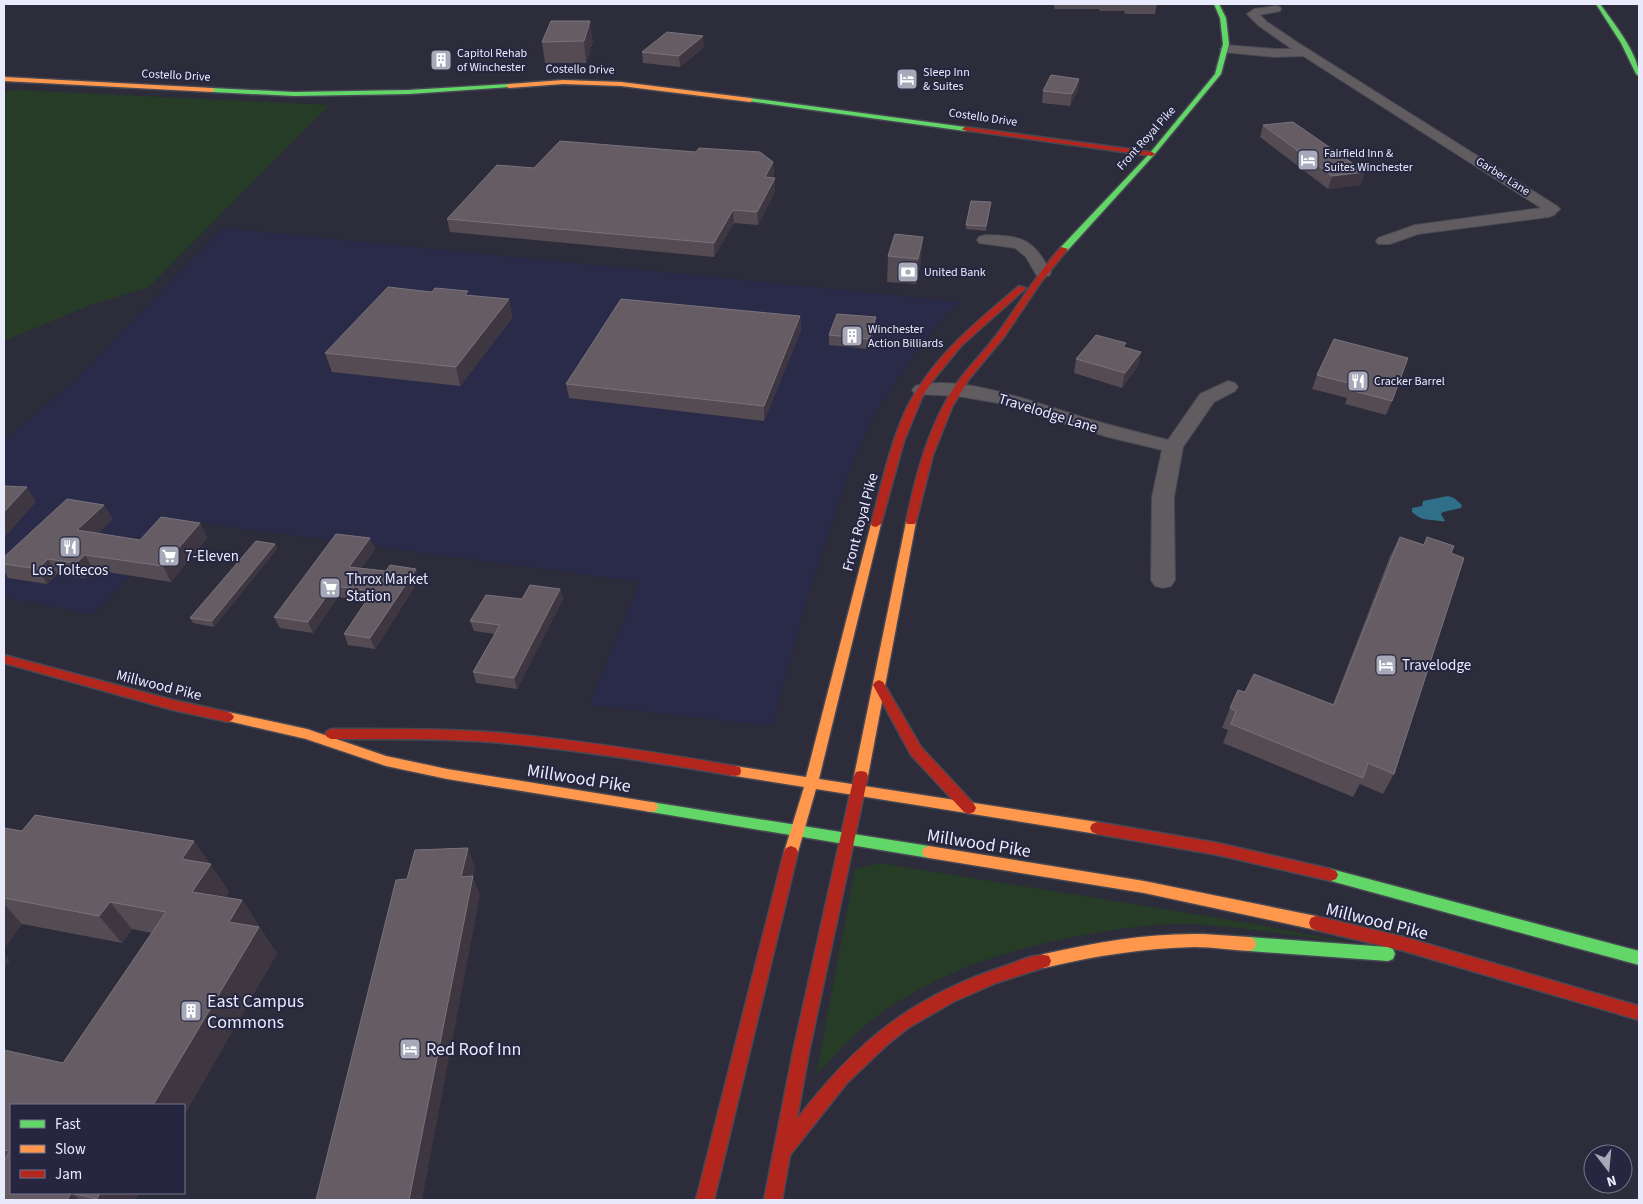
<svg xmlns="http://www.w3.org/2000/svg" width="1643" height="1204" font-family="'Source Sans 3',sans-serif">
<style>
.built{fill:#2a2b49}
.green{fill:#263c26}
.water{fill:#306f88}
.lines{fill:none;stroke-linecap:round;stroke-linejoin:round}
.street-casing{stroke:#474854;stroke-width:2}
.fast-casing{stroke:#474854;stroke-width:3}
.slow-casing{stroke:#474854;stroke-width:3}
.jam-casing{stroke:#474854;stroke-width:3}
.street{fill:#605c5f;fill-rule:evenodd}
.fast{fill:#63d668;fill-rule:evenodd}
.slow{fill:#ff974d;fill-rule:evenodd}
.jam{fill:#b3261e;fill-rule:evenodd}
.wall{fill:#554b52}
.shaded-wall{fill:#3e3741}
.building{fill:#655c64;stroke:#7a737c}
.labels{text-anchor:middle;stroke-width:4;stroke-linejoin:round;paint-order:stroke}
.far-poi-label{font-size:12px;fill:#e9ebfc;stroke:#262640;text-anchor:start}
.far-street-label{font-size:12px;fill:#e9ebfc;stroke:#262640}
.street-label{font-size:15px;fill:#e9ebfc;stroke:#262640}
.poi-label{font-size:15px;fill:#e9ebfc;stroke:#262640;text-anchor:start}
.near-street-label{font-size:18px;fill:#e9ebfc;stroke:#262640}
.near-poi-label{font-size:18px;fill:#e9ebfc;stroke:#262640;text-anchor:start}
</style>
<rect width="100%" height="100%" fill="#2c2c3a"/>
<path class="built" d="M223,228L960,302L943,318L913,356L877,410L852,463L807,599L772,726L589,705L640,582L179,520L94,615L4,597V440L77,379Z"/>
<path class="green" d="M19,90L329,105L149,287L88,306L4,341V91Z
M880,863L1255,924L1357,944C1307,938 1257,929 1207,925C1172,922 1136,926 1102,932C1033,943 966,961 906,997C870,1017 843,1045 816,1076L855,869Z"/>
<path class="water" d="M1448,496L1454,498L1462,505L1461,508L1443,512L1441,514L1445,521C1439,522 1437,520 1432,520C1422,519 1420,519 1412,512V508L1422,506L1423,501Z"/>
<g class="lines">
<g class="street-casing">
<path id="street" d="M1276,6L1280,7L1281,9L1280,11L1260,15L1267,22L1300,44L1557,206L1560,209L1554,215L1549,217L1418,234L1390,244H1378L1376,241L1378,238L1415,225L1541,208L1303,56L1274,57L1222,52L1220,49L1226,45L1274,49H1292L1259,26L1247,14L1254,9Z
M985,235C1023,236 1032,238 1051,272L1049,276H1037L1026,257L1015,248L979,243L977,240L979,237Z
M1228,381L1235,383L1238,387L1235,391L1214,402L1183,447L1174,497L1175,580L1171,586L1163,588L1155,586L1151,580L1152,497L1162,450L1108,437L998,403L957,396L915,394L912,390L915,386C962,374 1033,402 1079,416C1108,425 1138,432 1168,440L1200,394Z"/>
</g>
<g class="fast-casing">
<path id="fast" d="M1214,4H1219L1226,18L1229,44L1221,74L1154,155L1067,251H1061V247L1150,153L1215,74L1223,44L1220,18Z
M1596,4H1600C1613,22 1639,54 1639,76L1636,74L1621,43Z
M509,84L512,86L511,87L409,94L294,96L212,92L209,90L212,88L294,92L409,90Z
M750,98L965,127L968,129L965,131L748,101L747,100Z
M651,802L929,846L934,848L936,852L934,856L929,858L651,812L646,811L644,807L646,803Z
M1331,869L1639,951V965L1331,881L1326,879L1324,875L1326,871Z
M1249,937L1388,947L1393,949L1395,954L1393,959L1388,961L1249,951L1244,949L1242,944L1244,939Z"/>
</g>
<g class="slow-casing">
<path id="slow" d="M4,77L212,88L215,90L212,92L4,81Z
M563,80L621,82L750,98L753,100L750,102L621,86L563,84L509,88L506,86L509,84Z
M911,519L916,522L868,776L866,780L861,781L856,780L854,776L906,522Z
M876,521L881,524L819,779L1097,822L1102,824L1104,828L1102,832L1097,834L816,789L798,852L796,856L791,858L786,856L784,852L804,787L735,776L730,775L729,771L730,767L735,766L806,777L871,524Z
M228,712L307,729L386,756L447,769L651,802L656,803L658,807L656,811L651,812L447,779L386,766L306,739L224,720L222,717L224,714Z
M929,846L1144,881L1316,916L1321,918L1323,923L1321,928L1316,930L1144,893L929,858L924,856L922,852L924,848Z
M1203,934L1249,937L1254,939L1256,944L1254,949L1249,951C1231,950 1213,947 1195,947C1144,948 1094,956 1044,968L1039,966L1037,961L1039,956L1044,954C1096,942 1149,933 1203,934Z"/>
</g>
<g class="jam-casing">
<path id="jam" d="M965,127L1152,152L1155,154L1152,156L963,130L962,129Z
M1061,247L1068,249L1041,282L1004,337L969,379L952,407L933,455L916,522L915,524H907L906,522C916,474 929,424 957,383C969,366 985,351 998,333C1019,304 1037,274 1061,247Z
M1019,286L1026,288L961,346L934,379L923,395L904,441L881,524L876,527L872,526L871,524C881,487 889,449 904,414C929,360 975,323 1019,286Z
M4,655L173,700L228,712L232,714L234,717L232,720L228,722L173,710L4,663Z
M879,680L883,682L921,747L974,804L976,808L974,812L969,814L964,812L911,755L873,685L875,682Z
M331,729C384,729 437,728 490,732C573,739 654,752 735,766L740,767L741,771L740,775L735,776C654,762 573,749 491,742C438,738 384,739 331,739L327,737L325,734L327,731Z
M861,771L866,772L868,776L809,1052L797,1119C857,1041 911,997 1005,966C1017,962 1037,952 1049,956L1051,961L1049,966L996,983L953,1002L908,1028L888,1044L847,1083L790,1155L782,1200H764L793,1052L854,776L856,772Z
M1097,822L1218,843L1331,869L1336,871L1338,875L1336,879L1331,881L1218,855L1097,834L1092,832L1090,828L1092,824Z
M791,846L796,848L798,852L714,1200H696L784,852L786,848Z
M1316,916L1404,937L1639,1006V1020L1404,951L1316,930L1311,928L1309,923L1311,918Z"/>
</g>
<use href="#street" class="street"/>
<use href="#fast" class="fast"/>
<use href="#slow" class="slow"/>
<use href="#jam" class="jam"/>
</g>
<path class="wall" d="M1053,4H1157L1155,14H1125L1124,11H1100L1099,9H1055Z
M593,41L586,63H545L542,42Z
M704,47L680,67L643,63L642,52Z
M1079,79L1078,90L1070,106L1042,103L1043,91Z
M1263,125L1365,172L1360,185L1328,189L1260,137Z
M773,162L774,174L772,178H775V191L758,225L734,223L714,257L450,232L447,219L534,168Z
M990,207L986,231L966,229V225Z
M895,234L921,262L916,284L887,282L888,256Z
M469,296L509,299L512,318L460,386L332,372L325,353Z
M800,316L801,330L764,421L569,398L566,384Z
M875,327L869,349L829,345V335Z
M1334,339L1392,401L1386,415L1345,404L1347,398L1312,389L1317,375Z
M1125,347L1141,352L1138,366L1122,388L1074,373L1076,359Z
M104,505L112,519L98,533L140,540L200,523L207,538L171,582L94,570L85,578L57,574L47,584L8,578L4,571V557Z
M1400,537L1424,545L1427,537L1451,553L1394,774L1383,794L1360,784L1353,797L1223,743L1228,730L1222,728L1230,708L1245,692L1333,704L1390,556Z
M275,544L277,549L214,627L193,623L190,618Z
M375,549L361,569L386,571L416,569L419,580L375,649L348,645L344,634L366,601L338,597L313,633L280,628L274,617Z
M560,589L563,599L517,689L476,683L473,672L495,634L474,631L470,621L522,599Z
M4,828L22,831L194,841L229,892L225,897L242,900L277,954L11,1193H139L135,1200H4V1050L63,1063L152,933L132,929L122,943L22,924L4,948Z"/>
<path class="shaded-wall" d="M590,21L593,41L586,63L584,41Z
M703,36L704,47L680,67L679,56Z
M1079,79L1078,90L1070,106L1072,94Z
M773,162L774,174L765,190V177Z
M1365,172L1360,185L1328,189L1332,176Z
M775,178V191L758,225L757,212Z
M733,210L734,223L714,257V243Z
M923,237L921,262L916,284L918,259Z
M509,299L512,318L460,386L456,367Z
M800,316L801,330L764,421V406Z
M876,317L875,327L869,349V339Z
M1141,352L1138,366L1122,388L1125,373Z
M27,487L36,502L4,538V512Z
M104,505L112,519L86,545L77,530Z
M200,523L207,538L171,582L163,566Z
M370,538L375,549L354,579L349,567Z
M275,544L277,549L214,627L212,621Z
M85,555L94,570L85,578L76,563Z
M48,559L57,574L47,584L38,569Z
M416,569L419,580L375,649L370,638Z
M334,586L338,597L313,633L308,622Z
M560,589L563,599L517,689L514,678Z
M194,841L229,892L211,919L192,892L182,859Z
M468,848L475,867L473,877L480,895L422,1200H409L461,877Z
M242,900L277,954L184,1116V1105H153L229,922Z
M110,902L132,929L122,943L99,916Z
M4,904L22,924L4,948Z
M4,954L10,960L4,968Z
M71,1193L80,1200H67Z
M100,1193H139L135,1200H99L97,1199Z"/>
<path class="building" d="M551,21H590L584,41L542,42Z
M667,32L703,36L679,56L642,52Z
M1051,75L1079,79L1072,94L1043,91Z
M1293,122L1365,172L1332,176L1263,125Z
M560,141L696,152L699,148L760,152L773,162L765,177L775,178L757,212L733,210L714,243L447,219L497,165L534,168Z
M971,201L991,202L986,226L966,225Z
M895,234L923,237L918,259L888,256Z
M388,287L432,292L435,288L468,291L465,295L509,299L456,367L325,353Z
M621,299L800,316L764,406L566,384Z
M837,314L876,317L869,339L829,335Z
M1096,335L1126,343L1123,347L1141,352L1125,373L1076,359Z
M1334,339L1408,358L1392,401L1350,390L1352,384L1317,375Z
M4,486L27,487L4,512Z
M67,499L104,505L77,530L140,540L161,517L200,523L163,566L85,555L76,563L48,559L38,569L4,564V557Z
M336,534L370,538L349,567L386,571L390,565L416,569L370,638L344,634L373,591L334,586L308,622L274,617Z
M1400,537L1424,545L1427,537L1454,546L1451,553L1464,558L1394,774L1368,763L1363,778L1231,724L1236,711L1230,708L1238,690L1245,692L1254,674L1334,705Z
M256,541L275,544L212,621L190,618Z
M530,585L560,589L514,678L473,672L500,625L470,621L486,595L522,599Z
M35,815L194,841L182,859L211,864L192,892L242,900L229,922L259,927L153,1105H11V1193H100L97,1199L71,1193L67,1200H4V1161L10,1151L4,1150V1050L63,1063L166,912L110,902L99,916L4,898V828L22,831Z
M468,848L461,877L473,876L409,1200H316L396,880L407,879L415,850Z"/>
<defs>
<g id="building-square" transform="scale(1.125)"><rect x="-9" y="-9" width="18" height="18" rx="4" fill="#a7a8b8" stroke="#262640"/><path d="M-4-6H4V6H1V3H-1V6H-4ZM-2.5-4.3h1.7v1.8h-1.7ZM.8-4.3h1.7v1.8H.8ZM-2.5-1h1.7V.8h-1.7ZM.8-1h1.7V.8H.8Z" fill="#fff"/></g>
<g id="hotel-square" transform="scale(1.125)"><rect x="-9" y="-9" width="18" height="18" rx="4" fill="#a7a8b8" stroke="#262640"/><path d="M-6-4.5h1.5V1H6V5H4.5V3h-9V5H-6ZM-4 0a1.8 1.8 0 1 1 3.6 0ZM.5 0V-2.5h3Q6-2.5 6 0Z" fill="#fff"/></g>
<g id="bank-square" transform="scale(1.125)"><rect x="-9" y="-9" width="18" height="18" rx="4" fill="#a7a8b8" stroke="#262640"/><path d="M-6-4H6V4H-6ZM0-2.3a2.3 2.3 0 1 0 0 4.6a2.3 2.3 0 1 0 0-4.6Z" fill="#fff"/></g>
<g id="restaurant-square" transform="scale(1.125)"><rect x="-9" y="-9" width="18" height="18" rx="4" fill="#a7a8b8" stroke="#262640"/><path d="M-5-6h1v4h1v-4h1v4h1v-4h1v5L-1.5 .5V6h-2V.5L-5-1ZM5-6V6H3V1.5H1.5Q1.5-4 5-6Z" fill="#fff"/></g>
<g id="supermarket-square" transform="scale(1.125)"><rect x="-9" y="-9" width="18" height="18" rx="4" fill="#a7a8b8" stroke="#262640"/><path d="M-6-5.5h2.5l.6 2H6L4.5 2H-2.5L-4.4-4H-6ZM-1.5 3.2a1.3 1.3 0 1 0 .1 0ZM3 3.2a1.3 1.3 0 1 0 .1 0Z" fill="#fff"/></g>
</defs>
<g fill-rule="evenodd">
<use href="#building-square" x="441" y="60"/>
<use href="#hotel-square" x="907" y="79"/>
<use href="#hotel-square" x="1308" y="160"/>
<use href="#bank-square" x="908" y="272"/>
<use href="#building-square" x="852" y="336"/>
<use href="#restaurant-square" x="1358" y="381"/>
<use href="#restaurant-square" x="70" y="547"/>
<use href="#supermarket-square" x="169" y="556"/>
<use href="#supermarket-square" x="330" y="588"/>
<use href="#hotel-square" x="1386" y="665"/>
<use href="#building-square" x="191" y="1011"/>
<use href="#hotel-square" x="410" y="1049"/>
</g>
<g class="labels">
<g class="far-poi-label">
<text x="457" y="57">Capitol Rehab<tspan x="457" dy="14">of Winchester</tspan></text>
<text x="923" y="76">Sleep Inn<tspan x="923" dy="14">&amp; Suites</tspan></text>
<text x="1324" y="157">Fairfield Inn &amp;<tspan x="1324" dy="14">Suites Winchester</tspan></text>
<text x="924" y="276">United Bank</text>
<text x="868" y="333">Winchester<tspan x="868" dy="14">Action Billiards</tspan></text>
<text x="1374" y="385">Cracker Barrel</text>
</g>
<g class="far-street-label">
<text transform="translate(580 69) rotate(1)" y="4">Costello Drive</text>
<text transform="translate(176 75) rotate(3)" y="4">Costello Drive</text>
<text transform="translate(983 117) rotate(8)" y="4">Costello Drive</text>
<text transform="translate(1146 138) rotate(-48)" y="4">Front Royal Pike</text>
<text transform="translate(1503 176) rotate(32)" y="4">Garber Lane</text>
</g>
<g class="street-label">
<text transform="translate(1048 413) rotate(17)" y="5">Travelodge Lane</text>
<text transform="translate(860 522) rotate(-75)" y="5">Front Royal Pike</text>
<text transform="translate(159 685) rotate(14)" y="5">Millwood Pike</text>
</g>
<g class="poi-label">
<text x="185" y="561">7-Eleven</text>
<text x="70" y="575" text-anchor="middle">Los Toltecos</text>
<text x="346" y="584">Throx Market<tspan x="346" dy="17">Station</tspan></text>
<text x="1402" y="670">Travelodge</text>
</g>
<g class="near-street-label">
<text transform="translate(579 778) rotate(9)" y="6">Millwood Pike</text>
<text transform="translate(979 843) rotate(9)" y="6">Millwood Pike</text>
<text transform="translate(1377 921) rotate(14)" y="6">Millwood Pike</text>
</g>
<g class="near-poi-label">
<text x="207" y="1007">East Campus<tspan x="207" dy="21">Commons</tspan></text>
<text x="426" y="1055">Red Roof Inn</text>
</g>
</g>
<rect width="1643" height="1204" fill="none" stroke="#e9ebfc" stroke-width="10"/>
<rect x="10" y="1104" width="175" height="90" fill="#262640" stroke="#74758b"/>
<rect x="20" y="1120" width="25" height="8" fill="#63d668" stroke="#74758b"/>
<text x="55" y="1129" font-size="15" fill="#e9ebfc">Fast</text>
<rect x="20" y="1145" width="25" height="8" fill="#ff974d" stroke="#74758b"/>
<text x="55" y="1154" font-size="15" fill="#e9ebfc">Slow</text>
<rect x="20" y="1170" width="25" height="8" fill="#b3261e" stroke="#74758b"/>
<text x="55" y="1179" font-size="15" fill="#e9ebfc">Jam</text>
<g transform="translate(1608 1169) rotate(164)"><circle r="24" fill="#262640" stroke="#74758b"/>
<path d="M0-4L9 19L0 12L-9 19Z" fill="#a7a8b8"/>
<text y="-8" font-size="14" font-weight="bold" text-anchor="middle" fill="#e9ebfc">N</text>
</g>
</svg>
